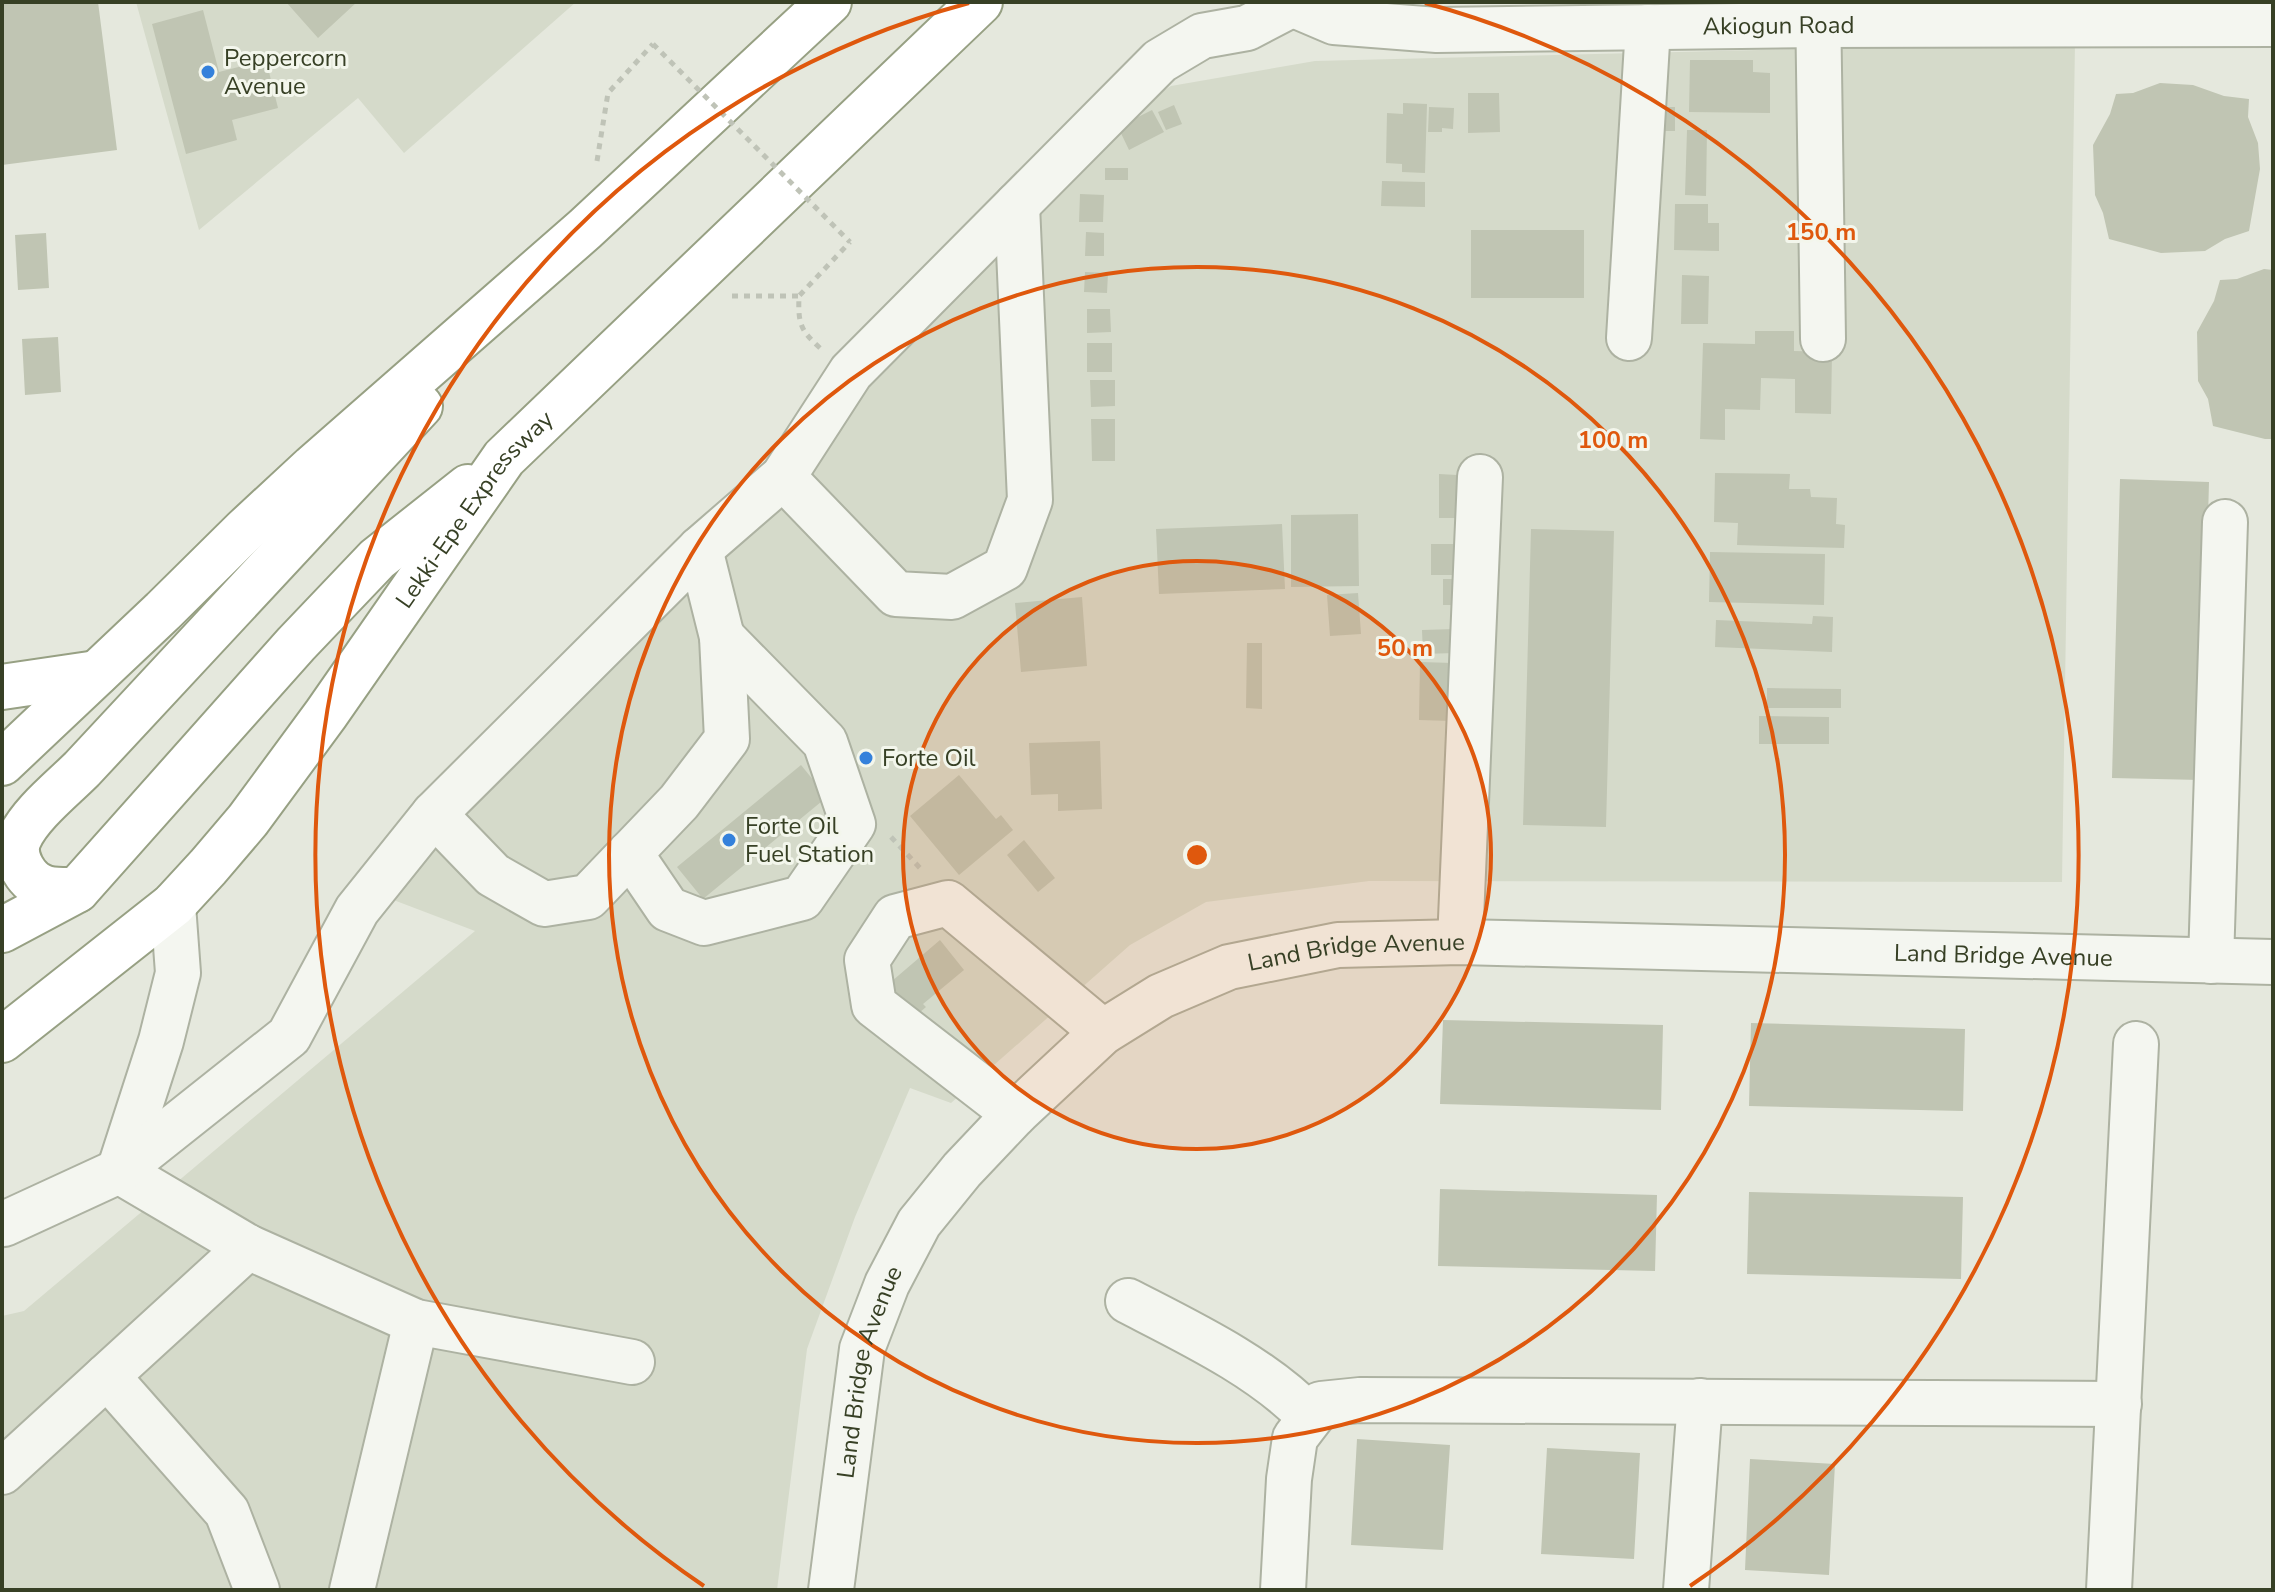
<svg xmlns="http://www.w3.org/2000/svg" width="2275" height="1592" font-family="'Nunito Sans',sans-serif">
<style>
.built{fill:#d5daca}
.building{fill:#c0c5b3}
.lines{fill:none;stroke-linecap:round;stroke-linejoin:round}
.minor-casing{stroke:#adb2a2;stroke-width:48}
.highway-casing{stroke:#97a083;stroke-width:48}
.path{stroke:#bfc3b7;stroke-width:5;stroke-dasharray:6 6;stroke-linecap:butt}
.minor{stroke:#f4f6f0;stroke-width:44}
.highway{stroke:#fff;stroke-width:44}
.path-bridge{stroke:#bfc3b7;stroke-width:5;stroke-dasharray:6 6;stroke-linecap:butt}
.ring{fill:none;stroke:#df580d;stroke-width:4}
.poi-dot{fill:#3481db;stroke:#f3f6ec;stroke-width:3}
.labels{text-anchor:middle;stroke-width:6;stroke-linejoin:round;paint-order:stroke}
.street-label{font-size:24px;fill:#374025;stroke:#f3f6ec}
.poi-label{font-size:24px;fill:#374025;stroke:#f3f6ec;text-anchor:start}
.centre{fill:#df580d;stroke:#f3f6ec;stroke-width:4}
.ring-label{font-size:24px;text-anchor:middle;font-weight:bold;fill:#df580d;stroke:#f3f6ec;stroke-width:6;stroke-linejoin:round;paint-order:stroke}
</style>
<rect width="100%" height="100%" fill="#e5e8dd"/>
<path class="built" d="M136,2H576L404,153L358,98L199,230Z
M2075,42L2062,882L1369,881L1206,902L1130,945L951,1103L910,1088L855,1217L807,1349L777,1590H2V1316L24,1311L475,931L383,896L864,389L1101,128L1171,86L1315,61Z"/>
<path class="building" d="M2,2H98L117,150L2,165Z
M286,2H357L318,38Z
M203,10L219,72L266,60L278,108L232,120L237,140L186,154L152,24Z
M1690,60H1753V72L1770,73V113L1689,112Z
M2160,83L2193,85L2224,96L2249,99L2248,117L2258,143L2260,169L2249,231L2225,239L2205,251L2161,253L2109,239L2103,213L2095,195L2093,145L2110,114L2116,94L2133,93Z
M1468,93H1499L1500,132L1468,133Z
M1403,103L1427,104L1425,173L1402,172V164L1386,163L1387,113L1403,114Z
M1174,105L1182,124L1166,130L1158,112Z
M1429,107L1454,108L1453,129L1442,128V132H1428Z
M1651,107H1675V131H1651Z
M1152,110L1164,132L1129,150L1118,127Z
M1687,130H1707L1706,196L1685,195Z
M1105,168H1128V180H1105Z
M1382,181L1425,182V207L1381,206Z
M1080,194L1104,195L1103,222H1079Z
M1675,204H1708V223H1719V251L1674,250Z
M1471,230H1584V298H1471Z
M1086,232L1104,233V256H1085Z
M46,233L49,288L18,290L15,235Z
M2264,269L2273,270V439H2265L2213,426L2208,399L2198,381L2197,332L2214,301L2220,280L2237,279Z
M1085,272L1108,273L1107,293L1084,292Z
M1682,275L1709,276L1708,324H1681Z
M1087,309H1110L1111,332L1087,333Z
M1755,331H1794V351L1832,352L1831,414L1795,413V379L1761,378L1760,410L1725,409V440L1700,439L1703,343L1755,344Z
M58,337L61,392L25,395L22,339Z
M1087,343H1112V372H1087Z
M1090,380H1115V406L1091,407Z
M1091,419H1115V461H1092Z
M1715,473L1790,474L1789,489H1810L1811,497L1837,498L1836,524L1845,525L1844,548L1737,545L1738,523L1714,522Z
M1439,474L1457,475V518H1439Z
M2120,479L2209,482L2201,780L2112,778Z
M1358,514L1359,586L1291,587V515Z
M1282,524L1285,589L1159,594L1156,529Z
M1531,529L1614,531L1606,827L1523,825Z
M1431,544H1460L1459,575H1431Z
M1710,552L1825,554L1824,605L1709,602Z
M1443,579H1456V605H1443Z
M1358,593L1361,634L1330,636L1327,595Z
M1082,597L1087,666L1021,672L1015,603Z
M1813,616L1833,617L1832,652L1715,647L1716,620L1812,624Z
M1455,629V653L1423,654L1422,630Z
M1247,643H1262V709L1246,708Z
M1420,662L1453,663L1452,721L1419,720Z
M1767,688L1841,689V708H1767Z
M1759,716L1829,717V744H1759Z
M1100,741L1102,809L1058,811V794L1031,795L1029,743Z
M801,765L827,797L703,899L677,867Z
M959,775L996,819L1001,815L1013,830L959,875L910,816Z
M1024,840L1055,878L1038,892L1007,855Z
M940,940L964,970L923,1004L926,1007L912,1019L885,987Z
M1443,1020L1663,1025L1661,1110L1440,1104Z
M1751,1023L1965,1029L1963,1111L1749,1106Z
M1440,1189L1657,1195L1655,1271L1438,1266Z
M1749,1192L1963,1197L1961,1279L1747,1274Z
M1357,1439L1450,1445L1443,1550L1351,1545Z
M1547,1448L1640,1453L1634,1559L1541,1554Z
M1750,1459L1835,1464L1829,1575L1745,1570Z"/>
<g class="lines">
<g class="minor-casing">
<g id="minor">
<path id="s1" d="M1287,2L1334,22L1437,30L1818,25L2273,24"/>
<path d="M1818,2L1823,339"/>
<path d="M1629,338L1648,27"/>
<path d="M783,477L896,594L952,597L1005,568L1030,500L1017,205"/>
<path d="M434,814L493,875L544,904L588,897L679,802L727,739L722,637L700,549"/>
<path d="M630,853L668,909L704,923L802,898L853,824L825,742L722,637"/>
<path d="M1460,942L1480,477"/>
<path d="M2211,961L2225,522"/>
<path d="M1015,1114L874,1005L867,960L895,917L948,903L1103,1032"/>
<path d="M119,1171L248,1247L416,1322L632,1362"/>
<path d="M119,1171L161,1041L178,973L173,905"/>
<path d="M2,1223L4,1224L119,1171L289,1036L357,910L434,814L700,549L783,477L851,372L1160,61L1202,36L1247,28L1291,5"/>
<path d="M1128,1301C1190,1333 1262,1367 1310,1417"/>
<path d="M107,1376L227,1512L257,1590"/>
<path d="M2,1472L248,1247"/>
<path d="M352,1590L416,1322"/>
<path id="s2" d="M831,1590L862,1349L887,1284L919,1223L962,1170L1015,1114L1103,1032L1161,996L1229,967L1338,945L1460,942L2273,962"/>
<path d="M1283,1590L1289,1479L1295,1438L1321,1404L1360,1400L2119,1404"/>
<path d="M1686,1590L1700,1401"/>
<path d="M2109,1590L2136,1044"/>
</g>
</g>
<g class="highway-casing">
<g id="highway">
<path d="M2,687L97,673"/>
<path d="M2,763L163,611L245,530L313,467L585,229L829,2"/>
<path d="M77,890C57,890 39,892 26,874C19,864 14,851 19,839C30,814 62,789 82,769L420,406"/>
<path d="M2,930L77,890L296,644L377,559L468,487"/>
<path id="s3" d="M2,1040L173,905L208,867L248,820L326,714L504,458L980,2"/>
</g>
</g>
<path class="path" d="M597,161L608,93L653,44
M732,296H799
M820,348C800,330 798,323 799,296L850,242
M891,837L920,868"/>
<use href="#minor" class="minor"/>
<use href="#highway" class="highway"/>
<path class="path-bridge" d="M653,44L850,242"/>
</g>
<circle cx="1197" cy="855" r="294" fill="#df580d" fill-opacity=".12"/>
<g class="ring">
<circle cx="1197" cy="855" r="294"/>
<circle cx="1197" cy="855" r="588"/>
<path d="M704 1586A882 882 0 0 1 969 3M1425 3A882 882 0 0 1 1690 1586"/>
</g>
<g class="poi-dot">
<circle cx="208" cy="72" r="8"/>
<circle cx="866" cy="758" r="8"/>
<circle cx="729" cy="840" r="8"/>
</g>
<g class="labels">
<g class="street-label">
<text dy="8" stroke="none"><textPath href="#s1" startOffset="496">Akiogun Road</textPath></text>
<text dy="8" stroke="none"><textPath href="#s3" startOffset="716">Lekki-Epe Expressway</textPath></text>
<text dy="8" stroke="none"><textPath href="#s2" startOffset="918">Land Bridge Avenue</textPath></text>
<text dy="8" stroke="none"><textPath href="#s2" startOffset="1566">Land Bridge Avenue</textPath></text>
<text dy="8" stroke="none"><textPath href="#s2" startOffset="222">Land Bridge Avenue</textPath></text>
</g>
<g class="poi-label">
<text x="224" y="66">Peppercorn<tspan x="224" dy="28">Avenue</tspan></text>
<text x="882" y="766">Forte Oil</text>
<text x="745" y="834">Forte Oil<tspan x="745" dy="28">Fuel Station</tspan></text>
</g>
</g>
<circle cx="1197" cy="855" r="12" class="centre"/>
<g class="ring-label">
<text x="1821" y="240">150 m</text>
<text x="1613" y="448">100 m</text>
<text x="1405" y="656">50 m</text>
</g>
<rect width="2275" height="1592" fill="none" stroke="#374025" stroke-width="8"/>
</svg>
